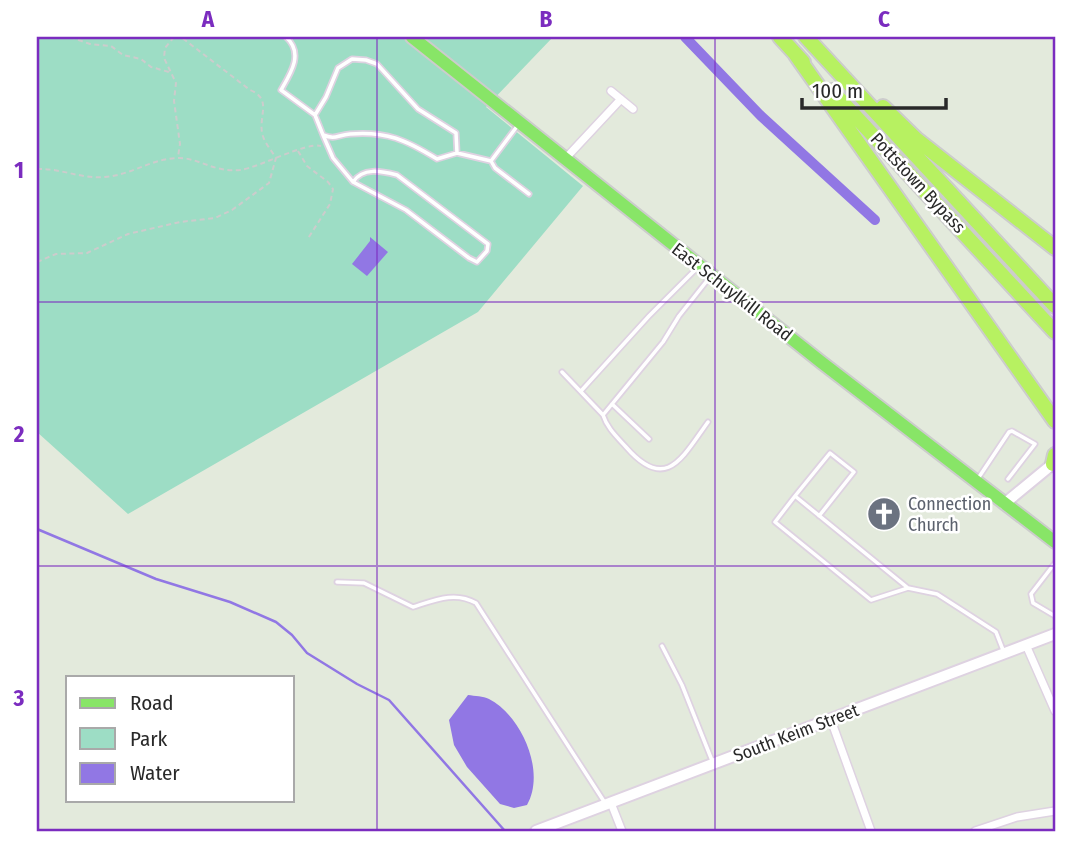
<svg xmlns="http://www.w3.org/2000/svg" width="1092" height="868" font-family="'Fira Sans Condensed',sans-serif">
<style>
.green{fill:#9dddc5}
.water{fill:#9177e4}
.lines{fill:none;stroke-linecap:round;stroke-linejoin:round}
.stream{stroke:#9177e4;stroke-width:2.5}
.canal{stroke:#9177e4;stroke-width:10}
.lane-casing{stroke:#ded2e1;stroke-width:7}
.street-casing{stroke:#ded2e1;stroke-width:10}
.secondary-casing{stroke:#ded2e1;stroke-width:14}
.primary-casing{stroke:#ccc;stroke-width:16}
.highway-casing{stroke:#ccc;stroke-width:18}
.path{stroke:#ccc;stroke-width:2;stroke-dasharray:5 3.5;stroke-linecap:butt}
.lane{stroke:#fff;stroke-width:3.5}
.street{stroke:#fff;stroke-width:7}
.secondary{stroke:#fff;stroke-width:10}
.primary{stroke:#88e567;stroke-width:12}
.highway{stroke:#b7f161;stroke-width:14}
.grid{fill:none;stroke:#7b2cbf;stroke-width:2;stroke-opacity:0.55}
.labels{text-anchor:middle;stroke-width:5;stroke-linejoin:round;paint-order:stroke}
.street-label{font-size:18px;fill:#292929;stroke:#fff}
.worship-label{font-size:18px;fill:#5b616d;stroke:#fff;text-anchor:start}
.neatline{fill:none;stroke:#7b2cbf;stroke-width:2.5}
.grid-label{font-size:23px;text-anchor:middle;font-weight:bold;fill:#7b2cbf}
</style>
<rect width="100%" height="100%" fill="#e3eadc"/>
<path class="green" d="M37,37H553L486,107L583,186L478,312L128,514L37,432Z"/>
<path class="water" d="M370,237L388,252L367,276L352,264L370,241Z
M468,695C475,696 483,696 489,699C522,716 546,772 527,805L514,808L500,804L467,767L454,745L449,720Z"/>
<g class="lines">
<path class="stream" d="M37,529L156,579L230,602L276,622L292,635L307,653L357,684L389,700L505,831"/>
<path class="canal" d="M685,37L761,116L875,220"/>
<g class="lane-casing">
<path id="lane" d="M286,37C304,53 291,73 281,90L315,115
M518,125L491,161L495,168L529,194
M323,135L333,158L353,182L406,210L469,258L477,262L487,251L488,244L397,175C381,171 363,167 353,182
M457,153L456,133L418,109L377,64L366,60L352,59L338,68L326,97L315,115L323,135C336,140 337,135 350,134C387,131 406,140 437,159L457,153L491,161
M562,372L603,415L663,342L679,316L710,277
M581,391L649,316L697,268
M612,404L649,439
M603,415C607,428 617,437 626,447C666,493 682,458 708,422
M977,480L1009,432L1012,431L1035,444L1008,479
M795,496L830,453L854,472L819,516
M1055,563L1031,594L1033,603L1055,616
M337,582L364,583L413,607C435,600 455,591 476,603L605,803
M908,588L871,600L775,522L795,496L908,588L937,594L996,632L1003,650
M662,646L682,685L713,763"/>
</g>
<g class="street-casing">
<path id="street" d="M611,91L633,109
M565,159L621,99
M1026,645L1055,711
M831,720L871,831
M611,803L622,831
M975,831L1017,817L1055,811"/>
</g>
<g class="secondary-casing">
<path id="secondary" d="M1004,504L1055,462
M536,831L1055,634"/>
</g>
<g class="primary-casing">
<path id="primary" d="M412,37L821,362L1055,542"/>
</g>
<g class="highway-casing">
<path id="highway" d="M780,37L803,62
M806,37L1055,306
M796,55L1055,421
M832,91L1055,332
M883,107L916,139L1055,248
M1053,464L1055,455"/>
</g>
<path class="path" d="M70,37L90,44L111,46L123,55L141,59L151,67L169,72
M174,37L165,48L164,58L176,83L174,101L180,144L178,157
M298,151L307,166L328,182L333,189L330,204L307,240
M37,169C60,168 81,179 105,177C131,175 151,159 177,158C198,157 214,173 240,170C261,167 305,142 321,146
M37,262L56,254L87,253L128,234L180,222L215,218L232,210L269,183L276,158C271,150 264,142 262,133C259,114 272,99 250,90L181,37"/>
<use href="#lane" class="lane"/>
<use href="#street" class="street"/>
<use href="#secondary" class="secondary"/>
<use href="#primary" class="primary"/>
<use href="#highway" class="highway"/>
</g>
<path class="grid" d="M377,37V831M715,37V831M37,302H1055M37,566H1055"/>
<defs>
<g id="church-disc" transform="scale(1.75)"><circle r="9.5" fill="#6b7280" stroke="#fff"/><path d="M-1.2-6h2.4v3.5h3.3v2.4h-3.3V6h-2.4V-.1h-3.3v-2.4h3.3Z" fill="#fff"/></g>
</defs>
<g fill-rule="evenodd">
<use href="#church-disc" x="884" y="514"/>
</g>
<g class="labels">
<g class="street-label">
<text transform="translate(918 183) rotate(47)" y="6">Pottstown Bypass</text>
<text transform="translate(732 292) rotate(38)" y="6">East Schuylkill Road</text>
<text transform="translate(796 733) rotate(-21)" y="6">South Keim Street</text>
</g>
<g class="worship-label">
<text x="908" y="510">Connection<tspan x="908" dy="21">Church</tspan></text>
</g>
</g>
<rect width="1092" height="868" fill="none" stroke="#ffffff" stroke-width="77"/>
<rect x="66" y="676" width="228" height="126" fill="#ffffff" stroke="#a9a9a9" stroke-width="2"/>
<rect x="80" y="698" width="35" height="10" fill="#88e567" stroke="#a9a9a9" stroke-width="2"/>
<text x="130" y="710" font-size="21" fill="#292929">Road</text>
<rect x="80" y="728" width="35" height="21" fill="#9dddc5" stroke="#a9a9a9" stroke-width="2"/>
<text x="130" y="746" font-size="21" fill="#292929">Park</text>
<rect x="80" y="763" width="35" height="21" fill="#9177e4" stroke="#a9a9a9" stroke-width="2"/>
<text x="130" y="780" font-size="21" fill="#292929">Water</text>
<path d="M802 98v10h144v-10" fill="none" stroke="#292929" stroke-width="3.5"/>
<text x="812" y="98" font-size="21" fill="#292929" stroke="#ffffff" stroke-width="5" paint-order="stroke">100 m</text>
<rect x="38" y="38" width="1016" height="792" class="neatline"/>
<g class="grid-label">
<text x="208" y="27">A</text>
<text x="546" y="27">B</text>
<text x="884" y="27">C</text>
<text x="19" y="178">1</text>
<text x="19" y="442">2</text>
<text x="19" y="706">3</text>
</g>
</svg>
